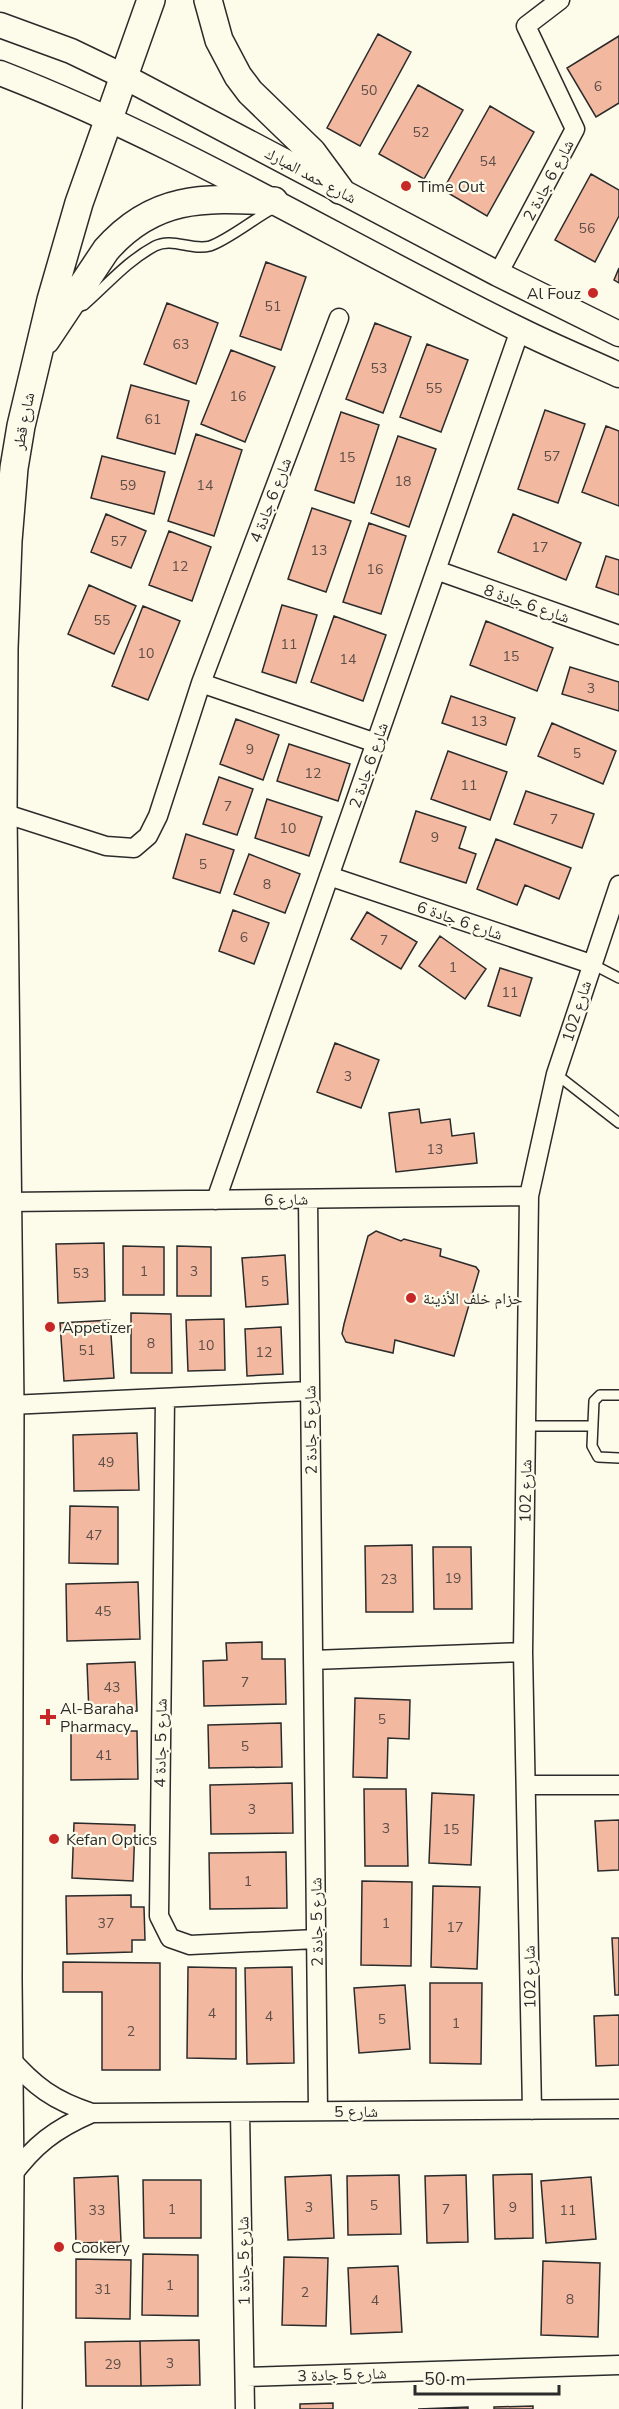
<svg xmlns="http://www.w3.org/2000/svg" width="619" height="2409" font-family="'Nunito Sans','Noto Naskh Arabic',sans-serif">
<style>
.building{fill:#f2b8a0;stroke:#2b2b2b;stroke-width:1.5}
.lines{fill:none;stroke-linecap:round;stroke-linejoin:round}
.service-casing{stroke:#2b2b2b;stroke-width:12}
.minor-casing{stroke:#2b2b2b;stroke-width:21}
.secondary-casing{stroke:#2b2b2b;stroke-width:27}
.primary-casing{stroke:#2b2b2b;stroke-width:30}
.service{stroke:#fdfbea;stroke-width:9}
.minor{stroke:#fdfbea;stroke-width:18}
.secondary{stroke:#fdfbea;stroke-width:24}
.primary{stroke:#fdfbea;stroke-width:27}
.poi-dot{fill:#c62828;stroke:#fdfbea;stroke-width:2}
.labels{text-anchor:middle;stroke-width:4.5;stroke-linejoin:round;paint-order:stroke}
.number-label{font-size:14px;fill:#5d4e48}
.street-label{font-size:16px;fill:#2b2b2b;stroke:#fdfbea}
.poi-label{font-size:16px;fill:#2b2b2b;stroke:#fdfbea;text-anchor:start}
</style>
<rect width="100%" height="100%" fill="#fdfbea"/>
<path class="building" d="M378,34L411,52L360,146L327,128Z
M619,36V103L596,117L567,68Z
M418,85L463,110L424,179L379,154Z
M490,106L534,132L487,216L443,190Z
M591,174L619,190V216L595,262L555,240Z
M266,262L306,277L281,350L240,336Z
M619,268V283L614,280Z
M167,303L218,323L196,384L144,364Z
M375,323L411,337L383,413L346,399Z
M427,344L468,360L441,432L400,417Z
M231,350L275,367L245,442L201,424Z
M131,385L189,401L175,454L117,438Z
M545,410L585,424L558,503L518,489Z
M341,412L379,425L354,503L315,490Z
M606,426L619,431V506L582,492Z
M196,434L242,450L214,536L168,521Z
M398,436L436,449L409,527L371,513Z
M102,456L165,472L154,514L91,498Z
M312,508L351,521L326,592L288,579Z
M106,514L146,531L131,568L91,552Z
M513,514L581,543L566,580L498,552Z
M369,523L406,536L381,614L343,602Z
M169,531L211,547L192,601L149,585Z
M606,556L619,560V595L596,587Z
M89,585L136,606L114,654L68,634Z
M282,605L317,615L296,683L262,672Z
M143,606L180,621L148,700L112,686Z
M334,616L386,635L363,701L311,682Z
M486,621L553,648L537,691L470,665Z
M570,667L619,682V711L562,694Z
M451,696L515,718L506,745L442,723Z
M236,719L279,735L263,780L220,764Z
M552,723L616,751L603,784L538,756Z
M289,744L350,764L338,801L277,781Z
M448,751L507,772L490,820L431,799Z
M219,777L253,789L237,835L203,824Z
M526,791L594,814L582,848L514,824Z
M267,799L322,817L309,856L255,838Z
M416,811L466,827L459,848L476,854L466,883L400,862Z
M186,834L234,850L220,893L173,878Z
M496,839L571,868L559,899L525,885L517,905L477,889Z
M249,854L300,874L285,913L234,894Z
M233,910L269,923L254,964L219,951Z
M367,912L417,942L401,969L351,939Z
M440,936L486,969L465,999L419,966Z
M500,968L532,978L520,1016L488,1006Z
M335,1043L379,1060L361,1108L317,1092Z
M419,1109L421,1123L450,1119L452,1136L474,1133L477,1163L396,1172L389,1113Z
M376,1231L401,1241L404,1239L441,1249L440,1256L476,1267L479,1271L454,1356L395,1340L393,1353L346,1342L342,1334L344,1324L368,1236Z
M104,1243L105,1301L58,1303L56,1244Z
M123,1246L164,1247V1295H123Z
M177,1246L211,1247V1296H177Z
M285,1255L288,1304L246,1307L242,1258Z
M131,1313L171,1314L172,1373H131Z
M224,1319L225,1370L188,1371L186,1320Z
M110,1320L114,1378L64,1381L60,1323Z
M281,1327L283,1374L247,1376L245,1329Z
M137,1433L139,1490L74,1491L73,1435Z
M70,1506L118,1507V1564L69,1563Z
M412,1545L413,1612H366L365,1546Z
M433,1547H471L472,1609H434Z
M138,1582L140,1639L67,1641L66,1584Z
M262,1642V1659H285L286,1704L204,1706L203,1661L227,1660L226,1643Z
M135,1662L137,1711L89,1713L87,1664Z
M355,1698L410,1700L409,1739L388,1738L387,1778L353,1777Z
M281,1723L282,1767L209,1768L208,1725Z
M71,1731H137L138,1779L71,1780Z
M292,1783L293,1833L211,1834L210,1785Z
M364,1789H406L408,1866H365Z
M432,1793L474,1795L471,1865L429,1863Z
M619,1820V1870L598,1871L595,1821Z
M74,1823L135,1825L133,1881L72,1878Z
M286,1852L287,1908L210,1909L209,1853Z
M362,1881L412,1882L411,1966L361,1965Z
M433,1886L480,1887L477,1969L431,1967Z
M131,1895V1907H144L145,1940H132V1952L67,1954L66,1896Z
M612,1938H619V1995H615Z
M63,1962L160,1963V2070H102V1992H63Z
M188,1967L236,1968V2059L187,2058Z
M292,1967L294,2063L247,2064L245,1968Z
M430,1983H482L481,2064L430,2063Z
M405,1985L410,2049L359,2053L354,1988Z
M619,2015V2065L596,2066L594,2016Z
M532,2174L533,2238L495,2239L493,2175Z
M331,2175L334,2238L288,2240L285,2177Z
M399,2175L401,2234L348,2235L347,2176Z
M466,2175L468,2242L427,2243L425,2176Z
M118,2176L121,2242L76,2243L74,2178Z
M591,2177L596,2239L546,2243L541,2181Z
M143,2180H201V2238H144Z
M143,2254L198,2255V2316L142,2315Z
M284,2257L328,2258L326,2326L282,2325Z
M76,2259L131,2260L130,2319L76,2318Z
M543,2261L600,2263L598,2337L541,2335Z
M398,2266L402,2332L351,2334L348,2268Z
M199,2340L200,2385L141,2386L140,2341Z
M140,2341L141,2386H86L85,2342Z
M333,2403V2409H300V2404Z
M533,2406V2409H494V2407Z
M468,2407V2409H418Z"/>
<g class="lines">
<g class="service-casing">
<path id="service" d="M78,307L84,305C107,285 127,261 155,246C172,237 192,251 210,246C228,240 255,218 274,208
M592,964L619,978
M556,1074L619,1123
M619,1395H600L594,1401L592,1446L598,1457L619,1458
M526,1426H593"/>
</g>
<g class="minor-casing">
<path id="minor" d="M498,274L575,129L526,26L560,0
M436,570L619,635
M201,683L376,743
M3,813L106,846L134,848L148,836L158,816L201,683L339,318
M329,876L591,964
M308,1199L318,2111
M216,1200L520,330
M7,1202L529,1196
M165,1398L159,1916L170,1938L190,1945L316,1939
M10,1405L310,1391
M313,1660L523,1652
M526,1785H619
M8,2056C34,2086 54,2101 92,2113L619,2109
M532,2110L523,1652L529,1196L556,1074L619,885
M240,2112L245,2409
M10,2178C34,2145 55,2129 92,2113
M245,2377L619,2365"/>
</g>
<g class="secondary-casing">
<path id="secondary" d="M0,25L71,51L123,76L498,274L619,334
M0,73C181,143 346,245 520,330C552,346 586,360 619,375"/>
</g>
<g class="primary-casing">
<path id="primary" d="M208,0L219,40L238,76L250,92L312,152L340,190
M46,340L106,250C155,194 206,198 274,201
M8,2409L10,2178L8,1979L10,1405L3,813L4,648L8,541L14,468L21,426L51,300L79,203L151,0"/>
</g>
<use href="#service" class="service"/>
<use href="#minor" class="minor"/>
<use href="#secondary" class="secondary"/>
<use href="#primary" class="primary"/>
</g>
<g class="poi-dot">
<circle cx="406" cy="186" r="6"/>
<circle cx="593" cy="293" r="6"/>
<circle cx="411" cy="1298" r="6"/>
<circle cx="50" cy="1327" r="6"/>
<path d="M45 1708h6v6h6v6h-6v6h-6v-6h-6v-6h6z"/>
<circle cx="54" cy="1839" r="6"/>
<circle cx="59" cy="2247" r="6"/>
</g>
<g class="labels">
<g class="number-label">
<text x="598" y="91">6</text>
<text x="369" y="95">50</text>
<text x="421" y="137">52</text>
<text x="488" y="166">54</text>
<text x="587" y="233">56</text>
<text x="273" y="311">51</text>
<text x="181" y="349">63</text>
<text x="379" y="373">53</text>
<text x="434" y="393">55</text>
<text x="238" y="401">16</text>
<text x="153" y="424">61</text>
<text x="552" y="461">57</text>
<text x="347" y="462">15</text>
<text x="403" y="486">18</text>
<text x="128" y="490">59</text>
<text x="205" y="490">14</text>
<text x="119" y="546">57</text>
<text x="540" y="552">17</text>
<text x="319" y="555">13</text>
<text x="180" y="571">12</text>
<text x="375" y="574">16</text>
<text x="102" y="625">55</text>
<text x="289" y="649">11</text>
<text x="146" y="658">10</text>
<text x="511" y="661">15</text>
<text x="348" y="664">14</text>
<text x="591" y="693">3</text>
<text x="479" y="726">13</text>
<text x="250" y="754">9</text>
<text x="577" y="758">5</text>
<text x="313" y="778">12</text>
<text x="469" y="790">11</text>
<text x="228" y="811">7</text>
<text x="554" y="824">7</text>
<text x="288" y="833">10</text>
<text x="435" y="842">9</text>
<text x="203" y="869">5</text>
<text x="267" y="889">8</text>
<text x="244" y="942">6</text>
<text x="384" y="945">7</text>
<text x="453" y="972">1</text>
<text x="510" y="997">11</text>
<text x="348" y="1081">3</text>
<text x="435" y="1154">13</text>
<text x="144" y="1276">1</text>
<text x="194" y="1276">3</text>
<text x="81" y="1278">53</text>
<text x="265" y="1286">5</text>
<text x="151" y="1348">8</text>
<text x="206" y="1350">10</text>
<text x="87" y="1355">51</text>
<text x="264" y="1357">12</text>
<text x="106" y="1467">49</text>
<text x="94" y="1540">47</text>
<text x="453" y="1583">19</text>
<text x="389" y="1584">23</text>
<text x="103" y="1616">45</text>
<text x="245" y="1687">7</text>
<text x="112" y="1692">43</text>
<text x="382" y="1724">5</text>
<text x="245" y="1751">5</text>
<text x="104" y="1760">41</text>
<text x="252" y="1814">3</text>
<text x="386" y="1833">3</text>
<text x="451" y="1834">15</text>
<text x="248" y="1886">1</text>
<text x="106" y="1928">37</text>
<text x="386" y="1928">1</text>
<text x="455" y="1932">17</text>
<text x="212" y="2018">4</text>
<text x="269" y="2021">4</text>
<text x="382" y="2024">5</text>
<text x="456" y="2028">1</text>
<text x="131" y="2036">2</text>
<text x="374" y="2210">5</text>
<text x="309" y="2212">3</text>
<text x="513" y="2212">9</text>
<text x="172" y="2214">1</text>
<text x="446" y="2214">7</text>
<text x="97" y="2215">33</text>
<text x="568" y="2215">11</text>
<text x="170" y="2290">1</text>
<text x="103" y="2294">31</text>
<text x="305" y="2297">2</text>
<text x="570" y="2304">8</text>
<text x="375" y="2305">4</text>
<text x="170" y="2368">3</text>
<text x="113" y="2369">29</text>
</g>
<g class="street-label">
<text transform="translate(311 175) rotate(28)" y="6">شارع حمد المبارك</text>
<text transform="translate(548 180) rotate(-62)" y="6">شارع 6 جادة 2</text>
<text transform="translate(23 421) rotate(-79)" y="6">شارع قطر</text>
<text transform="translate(270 500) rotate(-69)" y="6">شارع 6 جادة 4</text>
<text transform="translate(527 603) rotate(19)" y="6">شارع 6 جادة 8</text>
<text transform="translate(368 765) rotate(-71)" y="6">شارع 6 جادة 2</text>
<text transform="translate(460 920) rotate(19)" y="6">شارع 6 جادة 6</text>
<text transform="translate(576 1011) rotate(-72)" y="6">شارع 102</text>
<text transform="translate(286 1199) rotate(-1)" y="6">شارع 6</text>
<text transform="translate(310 1430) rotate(-91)" y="6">شارع 5 جادة 2</text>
<text transform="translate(525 1491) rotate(-89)" y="6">شارع 102</text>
<text transform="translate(160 1743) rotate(-89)" y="6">شارع 5 جادة 4</text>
<text transform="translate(316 1922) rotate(-91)" y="6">شارع 5 جادة 2</text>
<text transform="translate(529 1977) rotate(-91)" y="6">شارع 102</text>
<text x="356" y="2117">شارع 5</text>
<text transform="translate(243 2261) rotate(-91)" y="6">شارع 5 جادة 1</text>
<text transform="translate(342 2374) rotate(-2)" y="6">شارع 5 جادة 3</text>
</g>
<g class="poi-label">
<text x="418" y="192">Time Out</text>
<text x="581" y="299" text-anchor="end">Al Fouz</text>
<text x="423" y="1304">حزام خلف الأذينة</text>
<text x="62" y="1333">Appetizer</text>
<text x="60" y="1714">Al-Baraha<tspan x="60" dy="18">Pharmacy</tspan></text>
<text x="66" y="1845">Kefan Optics</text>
<text x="71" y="2253">Cookery</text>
</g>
</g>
<path d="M415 2385v9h144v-9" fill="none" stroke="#2b2b2b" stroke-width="3"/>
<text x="424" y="2385" font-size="18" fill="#2b2b2b" stroke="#fdfbea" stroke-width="4.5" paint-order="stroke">50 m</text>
</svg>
